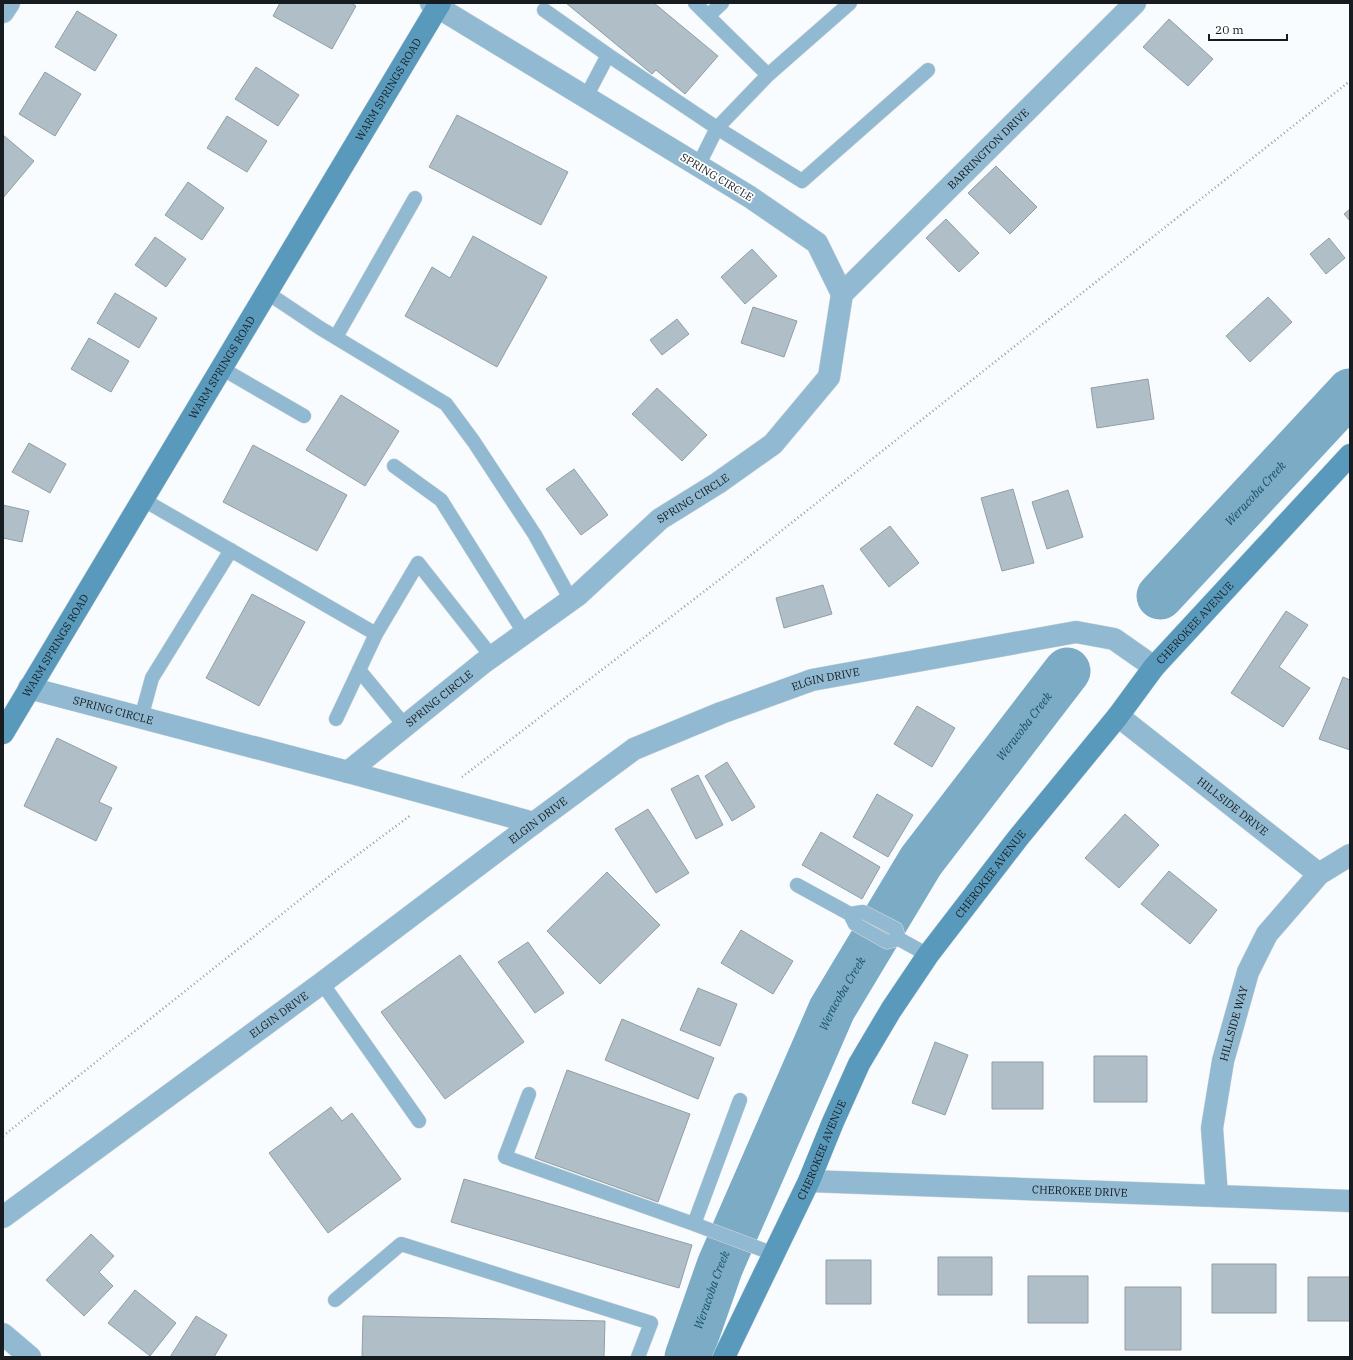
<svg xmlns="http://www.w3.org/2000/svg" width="1353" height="1360" font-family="'IBM Plex Serif',serif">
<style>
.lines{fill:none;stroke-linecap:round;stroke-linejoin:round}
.river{stroke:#7cabc5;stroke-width:47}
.building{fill:#b0bec7;stroke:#909ea6}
.lane-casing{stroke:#d5d8da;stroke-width:15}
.street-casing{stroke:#d5d8da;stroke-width:23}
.secondary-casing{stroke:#d5d8da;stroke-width:23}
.path{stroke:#989c9f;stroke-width:2.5;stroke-dasharray:1 3;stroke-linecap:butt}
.lane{stroke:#91bad2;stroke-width:14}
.street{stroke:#91bad2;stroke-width:22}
.secondary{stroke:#599abc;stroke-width:22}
.labels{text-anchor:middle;stroke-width:3.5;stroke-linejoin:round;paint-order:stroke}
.street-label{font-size:11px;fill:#161c1f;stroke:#fff}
.water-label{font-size:12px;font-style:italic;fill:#15506c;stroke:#fff}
</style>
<rect width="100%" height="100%" fill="#f9fcfe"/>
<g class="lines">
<g class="river">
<path id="s1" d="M1160,596L1350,392"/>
<path id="s2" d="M688,1357L720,1266L832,1009L921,861L1067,671"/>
</g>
</g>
<path class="building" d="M280,3H351L356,6L332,49L273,16Z
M566,3H654L718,56L685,94L656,70L652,74Z
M77,11L117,35L95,71L55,47Z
M1169,19L1213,59L1188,86L1143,47Z
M256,67L299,95L278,126L235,99Z
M45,72L81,94L55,136L19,114Z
M457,115L568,172L541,225L429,167Z
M227,116L267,141L247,172L207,148Z
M3,135L34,161L3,198Z
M996,166L1037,207L1010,234L968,193Z
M188,182L224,208L202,240L165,215Z
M1350,209V221L1344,214Z
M946,219L979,253L959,272L926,238Z
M473,236L547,277L497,367L405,316L432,267L450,278Z
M155,237L186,259L166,287L135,265Z
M1329,238L1345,258L1326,274L1310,254Z
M752,249L777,276L745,304L721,277Z
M115,293L157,318L139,348L97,323Z
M1268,297L1292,322L1250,362L1226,336Z
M753,307L797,321L784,357L741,343Z
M677,319L689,334L662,355L650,340Z
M89,338L129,361L111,392L71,369Z
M1148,379L1154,419L1097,428L1091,388Z
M657,388L707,435L682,461L632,414Z
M341,395L399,431L365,486L306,450Z
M29,443L66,464L50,493L12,472Z
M253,445L347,495L317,551L223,502Z
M574,469L608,515L581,535L546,489Z
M1013,489L1034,563L1002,571L981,498Z
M1068,490L1083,537L1047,549L1032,502Z
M3,505L29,511L22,542L3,538Z
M890,526L919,563L889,587L860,549Z
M823,585L832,614L784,628L776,598Z
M252,594L305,622L259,706L206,678Z
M1286,611L1308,625L1279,667L1310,688L1283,727L1231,693Z
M1343,677L1350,680V750L1319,739Z
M917,706L955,728L932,767L894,744Z
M57,738L117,767L99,802L112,808L96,841L24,806Z
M727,762L755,807L732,821L705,776Z
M698,775L723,825L696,839L671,789Z
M877,794L913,815L888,857L853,837Z
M648,809L689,873L656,893L615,829Z
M1125,814L1159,845L1119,888L1085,858Z
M821,832L880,867L862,899L802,865Z
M1169,871L1217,910L1190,944L1141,904Z
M607,872L660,925L600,984L547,931Z
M741,930L793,961L773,994L721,963Z
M528,942L564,993L535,1013L498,962Z
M460,955L524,1042L445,1099L381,1012Z
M698,988L737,1004L720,1046L680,1030Z
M622,1019L714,1058L698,1099L605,1060Z
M935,1042L968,1055L945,1115L912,1103Z
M1094,1056H1147V1102H1094Z
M992,1062H1043V1109H992Z
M567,1070L690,1114L658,1202L535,1158Z
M331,1107L342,1121L352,1113L401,1179L328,1233L269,1153Z
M464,1179L692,1245L679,1288L451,1222Z
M91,1234L114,1256L99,1272L113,1286L84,1316L46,1280Z
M938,1257H992V1295H938Z
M826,1260H871V1304H826Z
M1212,1264H1276V1313H1212Z
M1028,1276H1088V1323H1028Z
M1308,1277H1350V1321H1308Z
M1125,1287H1181V1350H1125Z
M135,1290L176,1323L150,1356L108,1323Z
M196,1316L227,1335L214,1357H170Z
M363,1316L605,1321L604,1357H362Z"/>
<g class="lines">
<g class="lane-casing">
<path id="lane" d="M695,3L708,16
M722,3L708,16L768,75L850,3
M544,10L608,55L586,97
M608,55L717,128L802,181L928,70
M698,166L717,128L768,75
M266,292L320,328L446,404L474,442L535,535L571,600
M336,337L415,198
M221,368L304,416
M394,466L441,500L525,634
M142,499L376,634
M359,670L405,726
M141,718L152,678L231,550
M336,719L376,634L418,563L492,657
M797,885L850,914L855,924L887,942L899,939L928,955
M850,914L863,912L896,929L899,939
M322,983L419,1121
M529,1094L505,1157L694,1224
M740,1100L694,1224L774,1254
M335,1300L401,1244L651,1323L638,1357"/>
</g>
<g class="street-casing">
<g id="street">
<path d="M3,12L9,3"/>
<path id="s3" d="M842,294L1135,3"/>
<path id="s4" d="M29,688L348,772L483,663L578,595L660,519L718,483L773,444L829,377L842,294L817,243L750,197L431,3"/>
<path id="s5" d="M1118,716L1319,874"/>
<path d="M348,772L534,823"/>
<path id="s6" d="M809,1181L1350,1201"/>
<path id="s7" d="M1217,1196L1212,1128L1223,1061L1248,972L1267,934L1319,874L1350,855"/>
<path id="s8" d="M3,1217L322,983L534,823L634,749L721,713L812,680L1076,632L1114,639L1154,667"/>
<path d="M3,1334L30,1357"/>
</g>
</g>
<g class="secondary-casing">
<g id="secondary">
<path id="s9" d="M3,733L440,3"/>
<path id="s10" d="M724,1357L809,1181L833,1122L859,1064L891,1010L928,955L1018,838L1118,716L1154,667L1350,455"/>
</g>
</g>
<path class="path" d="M462,777L723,577L1350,81
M3,1136L341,867L411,815"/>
<use href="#lane" class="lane"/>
<use href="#street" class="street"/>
<use href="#secondary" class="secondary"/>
</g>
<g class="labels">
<g class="street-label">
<text dy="4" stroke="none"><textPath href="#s9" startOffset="750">WARM SPRINGS ROAD</textPath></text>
<text dy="4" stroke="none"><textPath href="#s3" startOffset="206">BARRINGTON DRIVE</textPath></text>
<text transform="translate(717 177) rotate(31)" y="4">SPRING CIRCLE</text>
<text dy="4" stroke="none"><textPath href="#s9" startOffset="426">WARM SPRINGS ROAD</textPath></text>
<text dy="4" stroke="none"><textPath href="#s4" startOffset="771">SPRING CIRCLE</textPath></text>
<text dy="4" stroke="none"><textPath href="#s10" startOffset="878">CHEROKEE AVENUE</textPath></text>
<text dy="4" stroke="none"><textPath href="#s9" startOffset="102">WARM SPRINGS ROAD</textPath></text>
<text dy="4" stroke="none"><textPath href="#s8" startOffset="990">ELGIN DRIVE</textPath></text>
<text dy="4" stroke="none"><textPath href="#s4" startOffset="447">SPRING CIRCLE</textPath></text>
<text dy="4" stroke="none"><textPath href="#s4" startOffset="87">SPRING CIRCLE</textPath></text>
<text dy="4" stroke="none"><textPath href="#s5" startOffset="146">HILLSIDE DRIVE</textPath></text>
<text dy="4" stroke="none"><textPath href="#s8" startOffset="666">ELGIN DRIVE</textPath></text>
<text dy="4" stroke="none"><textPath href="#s10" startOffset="554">CHEROKEE AVENUE</textPath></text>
<text dy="4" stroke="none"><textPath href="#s8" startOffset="342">ELGIN DRIVE</textPath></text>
<text dy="4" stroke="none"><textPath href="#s7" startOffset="175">HILLSIDE WAY</textPath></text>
<text dy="4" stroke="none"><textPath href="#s10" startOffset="229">CHEROKEE AVENUE</textPath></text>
<text dy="4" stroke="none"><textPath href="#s6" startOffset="271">CHEROKEE DRIVE</textPath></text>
</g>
<g class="water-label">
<text dy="4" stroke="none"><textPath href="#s1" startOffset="140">Weracoba Creek</textPath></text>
<text dy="4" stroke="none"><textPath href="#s2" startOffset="719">Weracoba Creek</textPath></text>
<text dy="4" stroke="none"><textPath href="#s2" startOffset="395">Weracoba Creek</textPath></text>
<text dy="4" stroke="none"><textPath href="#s2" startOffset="71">Weracoba Creek</textPath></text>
</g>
</g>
<rect width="1353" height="1360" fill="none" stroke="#161c1f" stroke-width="8"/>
<path d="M1209 34v6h78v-6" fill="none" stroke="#161c1f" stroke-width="2"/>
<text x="1215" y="34" font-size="12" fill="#161c1f" stroke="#ffffff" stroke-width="3" paint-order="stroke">20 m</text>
</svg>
